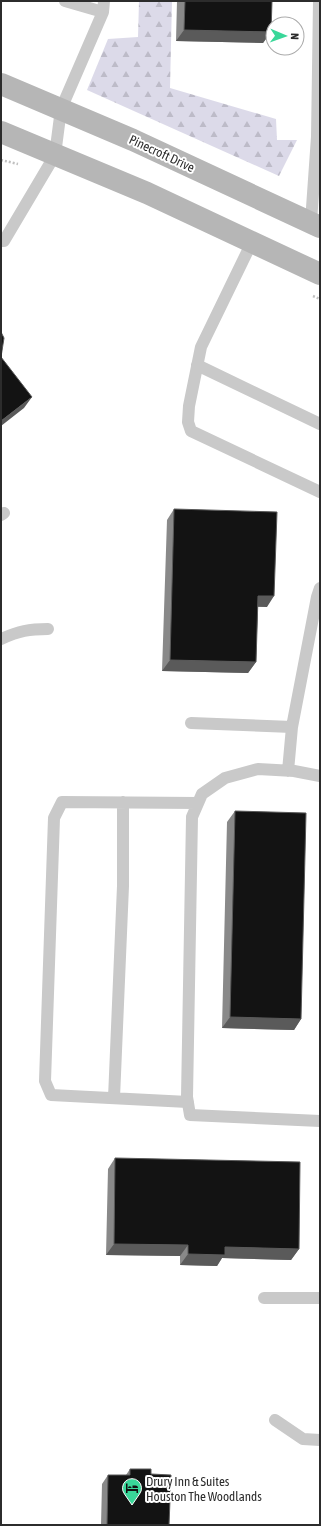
<svg xmlns="http://www.w3.org/2000/svg" width="321" height="1526" font-family="'Asap Condensed',sans-serif">
<style>
.forest{fill:url(#forest-firs)}
.lines{fill:none;stroke-linecap:round;stroke-linejoin:round}
.path{stroke:#c0c0c0;stroke-width:2.5;stroke-dasharray:2 2;stroke-linecap:butt}
.lane{stroke:#c9c9c9;stroke-width:12}
.secondary{stroke:#b6b6b6;stroke-width:22}
.wall{fill:#898989}
.shaded-wall{fill:#5a5a5a}
.building{fill:#131313;stroke:#5a5a5a}
.labels{text-anchor:middle;stroke-width:4;stroke-linejoin:round;paint-order:stroke}
.street-label{font-size:13px;fill:#2c2c2c;stroke:#fff}
.poi-label{font-size:13px;fill:#2c2c2c;stroke:#fff;text-anchor:start}
</style>
<defs>
<pattern id="forest-firs" width="22" height="20" patternUnits="userSpaceOnUse"><rect width="22" height="20" fill="#dcdae9"/><path d="M5 1l3.5 6h-7zM16 11l3.5 6h-7z" fill="#bdbbc8"/></pattern>
</defs>
<rect width="100%" height="100%" fill="#fff"/>
<path class="forest" d="M139,1H172L170,88L276,119L277,140H297L279,176L87,90L108,39L138,37Z"/>
<g class="lines">
<path class="path" d="M1,160L18,164
M313,296L320,299"/>
<path class="lane" d="M65,1L103,12
M311,222L317,137L319,1
M1,241H4L55,155L61,109L103,12L104,1
M252,242L201,347L189,406L188,422L191,431L320,492
M197,365L320,424
M1,515L4,513
M1,639C19,631 29,629 48,629
M191,723L292,727
M288,771L292,727L317,597L320,588
M320,776L294,771L258,769L225,778L202,794L192,817L187,1097L190,1115L320,1121
M114,1098L123,886V802
M188,1102L51,1095L45,1081L54,818L62,802L198,803
M264,1298H320
M275,1420L303,1439L320,1440"/>
<path class="secondary" d="M1,84L133,140L320,227
M1,132L147,193L320,274"/>
</g>
<path class="wall" d="M177,1H272L271,32L263,43L176,41Z
M174,509L267,607H258L256,662L248,673L162,671L167,520Z
M235,811L301,1019L294,1030L222,1028L227,822Z
M115,1158L299,1249L291,1260L222,1258L217,1266L180,1265V1256L106,1255L108,1169Z
M130,1469L151,1474L169,1525H101L102,1484L108,1475H126Z"/>
<path class="shaded-wall" d="M184,30L271,32L263,43L176,41Z
M32,397L24,408L1,426V421Z
M258,596H274L267,607L250,606Z
M170,660L256,662L248,673L162,671Z
M230,1017L301,1019L294,1030L222,1028Z
M114,1244L188,1245L180,1256L106,1255Z
M225,1247L299,1249L291,1260L222,1258L217,1266L180,1265L188,1254Z"/>
<path class="building" d="M185,1H272L271,32L184,30Z
M1,332L4,338L1,357Z
M1,357L32,397L1,421Z
M174,509L277,512L274,596H258L256,662L170,660Z
M235,811L306,813L301,1019L230,1017Z
M115,1158L300,1162L299,1249L225,1247V1255L188,1254V1245L114,1244Z
M130,1469H151V1474L171,1475L169,1525H107L108,1475H130Z"/>
<defs>
<g id="hotel-pin" transform="scale(1)"><path d="M0 17L-7.5 6A9.5 9.5 0 1 1 7.5 6Z" fill="#39d799" stroke="#fff"/><path d="M-6-4.5h1.5V1H6V5H4.5V3h-9V5H-6ZM-4 0a1.8 1.8 0 1 1 3.6 0ZM.5 0V-2.5h3Q6-2.5 6 0Z" fill="#111"/></g>
</defs>
<g fill-rule="evenodd">
<use href="#hotel-pin" x="132" y="1488"/>
</g>
<g class="labels">
<g class="street-label">
<text transform="translate(162 153) rotate(25)" y="5">Pinecroft Drive</text>
</g>
<g class="poi-label">
<text x="146" y="1486">Drury Inn &amp; Suites<tspan x="146" dy="15">Houston The Woodlands</tspan></text>
</g>
</g>
<rect width="321" height="1526" fill="none" stroke="#2c2c2c" stroke-width="4"/>
<g transform="translate(285 36) rotate(92)"><circle r="19" fill="#ffffff" stroke="#ababab"/>
<path d="M0-3L7 15L0 10L-7 15Z" fill="#39d799"/>
<text y="-6" font-size="11" font-weight="bold" text-anchor="middle" fill="#2c2c2c">N</text>
</g>
</svg>
